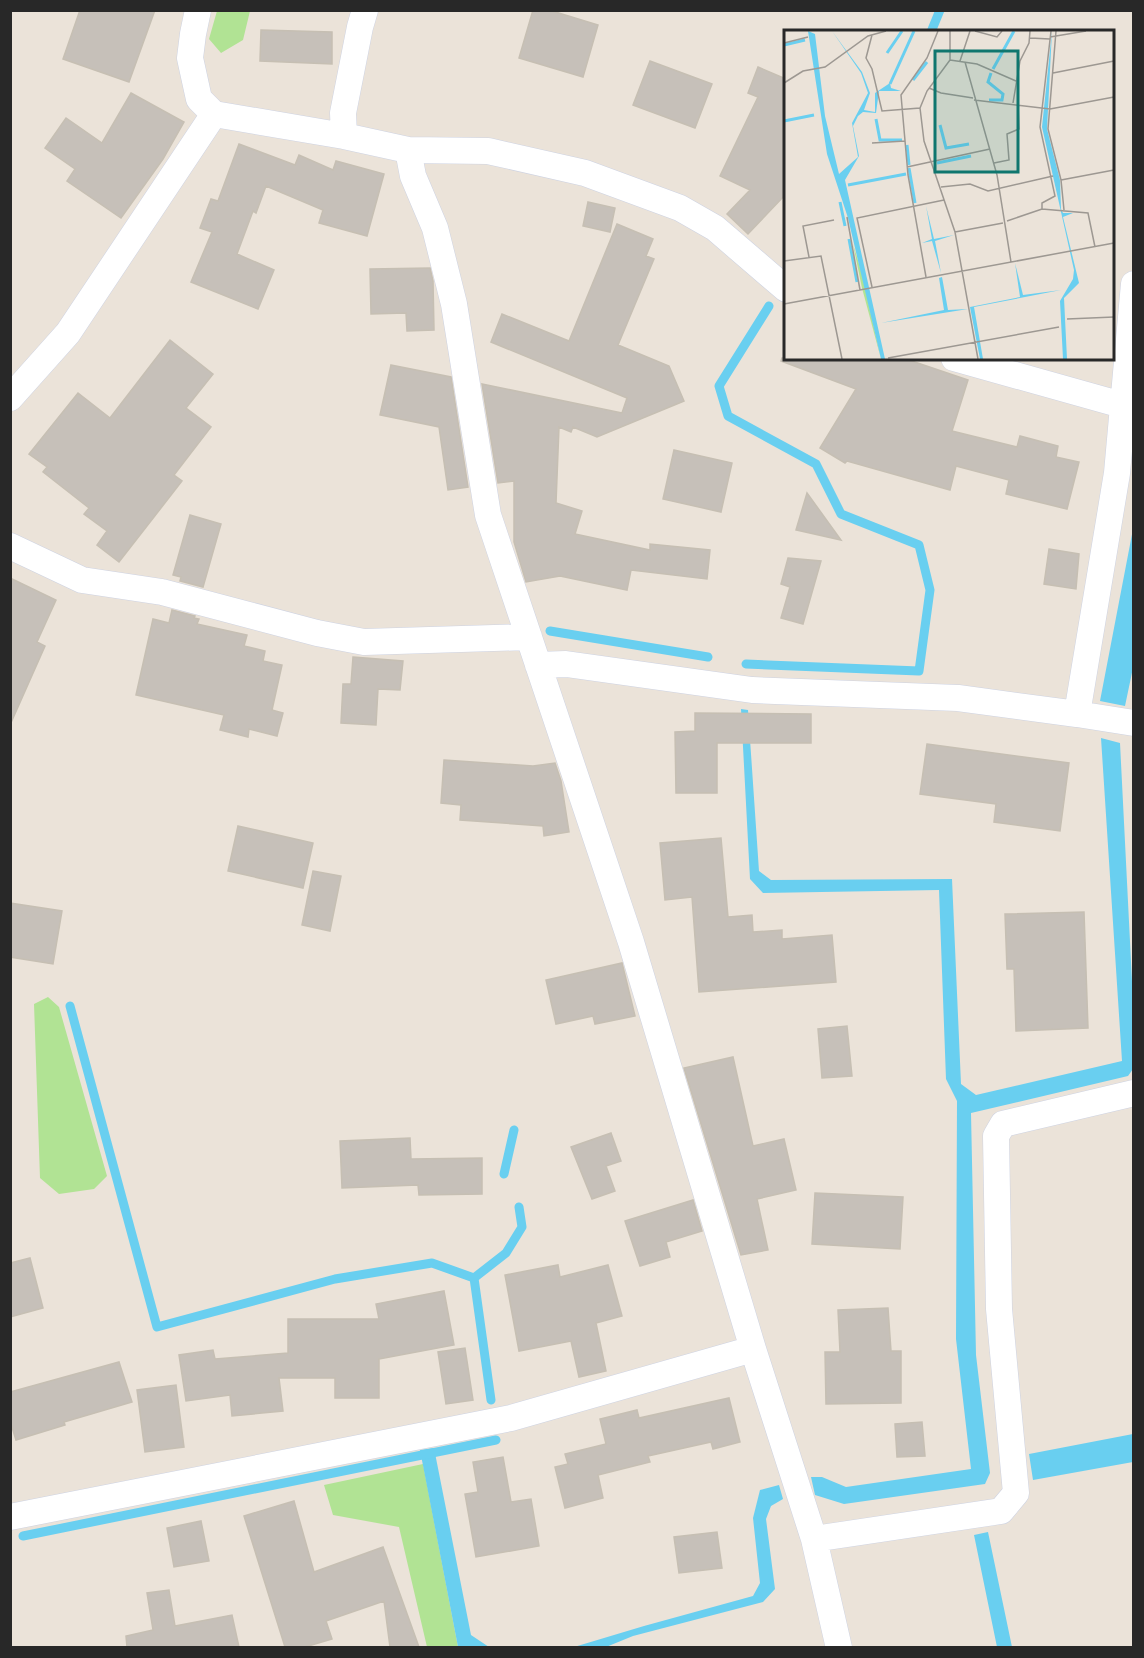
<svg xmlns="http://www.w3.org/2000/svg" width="1144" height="1658" font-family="'Golos Text',sans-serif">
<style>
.green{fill:#b1e394}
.water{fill:#69cff0}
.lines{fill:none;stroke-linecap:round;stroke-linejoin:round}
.stream{stroke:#69cff0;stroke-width:9}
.building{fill:#c6c0b9;stroke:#c6bfb3;stroke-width:1.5}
.minor-casing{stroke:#ced3e2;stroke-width:27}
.minor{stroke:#fff;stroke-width:26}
.inset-river{fill:none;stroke:#69cff0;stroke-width:3}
.inset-road{fill:none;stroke:#9d9892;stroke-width:1.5}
.view{fill:#0f766e;fill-opacity:0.15;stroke:#0f766e;stroke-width:3}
.inset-edge{fill:none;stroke:#282828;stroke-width:3}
</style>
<rect width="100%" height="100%" fill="#ebe3d9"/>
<path class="green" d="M217,11H250L243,40L221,53L209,39Z
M48,997L59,1007L107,1176L94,1189L59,1194L40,1178L34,1004Z
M423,1464L458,1647H427L399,1527L333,1515L324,1485Z"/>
<path class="water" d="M1133,529L1134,663L1125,706L1100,701Z
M741,709L748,710L759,871L771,880L952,879L961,1084L976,1095L1122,1061L1101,738L1120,743L1133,1001V1069L1128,1076L971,1113L976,1355L990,1473L985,1484L844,1504L815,1495L811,1477H822L846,1487L971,1469L956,1339L957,1101L946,1079L939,890L763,893L750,879Z
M1133,1434V1462L1033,1480L1029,1454Z
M434,1448L471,1635L489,1647H458L420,1450Z
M779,1485L783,1499L771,1506L766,1519L775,1589L763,1602L633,1636L606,1647H574L644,1626L753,1596L760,1583L753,1518L760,1490Z
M988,1532L1012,1647H997L974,1535Z"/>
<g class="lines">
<path class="stream" d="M931,32L940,10
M550,631L708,657
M746,664L919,671L930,590L919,545L841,514L816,464L728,416L719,386L769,306
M70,1006L157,1327L335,1279L432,1263L474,1278
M504,1174L514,1130
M491,1400L474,1278L506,1253L522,1227L519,1207
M23,1536L496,1440"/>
</g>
<path class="building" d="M80,10H155L129,82L63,59Z
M533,10H549L598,25L583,77L519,58Z
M261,30L332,32V64L260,61Z
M650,61L712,84L695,128L633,105Z
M758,67L786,79V194L748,234L727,214L750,190L720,176L758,97L748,93Z
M131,93L184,122L163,159L121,218L67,181L75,169L45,148L66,118L102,143Z
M239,144L295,165L299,155L333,170L336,161L384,174L367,236L319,223L323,210L266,186L256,213L253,211L237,254L274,270L258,309L191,282L212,232L200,228L211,199L218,201Z
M588,202L615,208L610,232L583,226Z
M617,224L653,239L646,256L654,259L618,345L669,366L684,401L597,437L573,427L571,432L559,427L556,503L582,511L575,534L650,550V544L710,550L707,579L631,570L627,590L560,576L526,582L514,542V481L498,483L482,384L622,413L627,398L491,342L502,314L569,341Z
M430,268L433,281L434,330L407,331L406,313L371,314L370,269Z
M170,340L213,374L186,408L211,427L174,475L182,481L119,562L97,545L107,531L84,514L89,508L43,472L47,467L29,454L78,393L110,418Z
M782,358H903L968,380L952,431L1017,447L1020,436L1058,446L1056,457L1079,462L1067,509L1006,494L1009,480L956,466L950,490L847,461L845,463L820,448L856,389L781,361Z
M391,365L451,377L468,487L448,490L439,427L380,415Z
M674,450L732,463L721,512L663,499Z
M807,493L841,540L796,530Z
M190,515L221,524L203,587L180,581L181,577L173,575Z
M1049,549L1079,554L1076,589L1044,584Z
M788,558L821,561L803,624L781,618L790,587L781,584Z
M10,578L56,600L37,642L45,646L10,725Z
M172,610L195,616L194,618L199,619L197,624L247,635L244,646L265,651L263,661L282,665L272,710L283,713L277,736L249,729L248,737L220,730L224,715L136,695L153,619L169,623Z
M353,657L403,661L400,690L378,689L376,725L341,723L343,684H351Z
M695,713L811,714V743H717V793H676L675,732L695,731Z
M927,744L1069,763L1060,831L994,822L996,804L920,794Z
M444,760L533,766L555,763L561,781L569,832L544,836L543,826L460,820L461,805L441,803Z
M238,826L313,843L303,888L228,871Z
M721,838L728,917L752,915L753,932L782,930V939L832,935L836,982L699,992L692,897L665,900L660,843Z
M313,871L341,876L330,931L302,925Z
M10,903L62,911L53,964L10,957Z
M1084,912L1088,1028L1016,1031L1014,969H1007L1005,914Z
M622,963L635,1016L595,1024L593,1016L556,1024L546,980Z
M847,1026L852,1076L822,1078L818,1029Z
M733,1057L753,1146L784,1139L796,1190L757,1199L768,1250L741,1255L684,1068Z
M611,1133L621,1161L606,1166L615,1191L592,1199L571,1147Z
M410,1138L411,1159L482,1158V1194L419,1195L418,1185L342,1188L340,1141Z
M815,1193L903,1197L900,1249L812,1244Z
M693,1200L702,1231L666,1242L670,1257L640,1266L625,1221Z
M30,1258L43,1308L10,1317V1263Z
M558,1265L560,1277L608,1265L622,1316L596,1323L606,1371L579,1377L571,1341L519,1351L505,1275Z
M444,1291L454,1345L379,1359V1398H335V1378H279L283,1411L232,1416L230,1395L186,1401L179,1355L213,1350L215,1359L288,1353V1319H379L376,1304Z
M888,1308L891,1351H901V1403L826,1404L825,1352H840L838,1310Z
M465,1348L473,1400L446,1404L438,1352Z
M119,1362L132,1402L64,1422L65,1425L16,1440L10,1421V1392Z
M176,1385L184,1447L145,1452L137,1390Z
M729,1398L740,1442L713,1449L711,1442L648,1456L650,1462L598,1475L603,1498L565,1508L555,1467L568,1464L565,1454L606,1444L600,1419L637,1410L639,1418Z
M922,1422L925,1456L897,1457L895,1424Z
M503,1457L511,1502L531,1499L539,1546L476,1557L465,1494L478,1492L473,1462Z
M294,1501L314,1572L383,1547L419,1647H390L384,1601L326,1621L332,1639L305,1647H285L244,1516Z
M201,1521L209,1561L174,1567L167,1528Z
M717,1532L722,1568L679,1573L674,1537Z
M169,1590L175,1626L232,1615L239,1647H127L126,1636L153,1630L147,1593Z"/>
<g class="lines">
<g class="minor-casing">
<path id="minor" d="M198,10L193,34L190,58L199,99L214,114L344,136L408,150L488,151L585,173L680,208L715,228L786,289
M344,136L343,113L360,27L365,10
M408,150L413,176L435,228L454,304L488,515L631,942L753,1349L814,1539L839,1648
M954,358L1122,405
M10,398L68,333L214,114
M10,546L82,580L162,592L317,633L364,642L529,637
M538,665L566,664L752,690L958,698L1077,714L1134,723
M1077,714L1117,473L1134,284
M10,1517L511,1418L753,1349
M814,1539L1001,1511L1016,1493L999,1309L996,1136L1003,1124L1134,1093"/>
</g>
<use href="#minor" class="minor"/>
</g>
<g transform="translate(784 30)">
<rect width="330" height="330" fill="#ebe3d9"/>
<path d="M69,214L78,244L97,329L78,258Z" fill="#b1e394"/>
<path d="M24,1L31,4L41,86L55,144L74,127L68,93L84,63L77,43L48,1L78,42L86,63L80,80L91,82V63L106,53L107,58L117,61H95L92,83L79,82L74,86L69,96L75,126L61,150L101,329H97L64,188L43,124ZM268,1L263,99L276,150L277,179L279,183H289L279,187L295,253L280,268L283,329H279L276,271L289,249L290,240L258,97ZM142,176L150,209L170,205L151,211L157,243L148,211L138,213L148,209ZM231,233L239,265L277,260L190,277L199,329H196L186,277L236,267ZM158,247L164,280L184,279L97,293L160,280L155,248Z" fill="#69cff0"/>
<path class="inset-river" d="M0,15L21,10M103,23L118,1M209,39L230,1M129,50L143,32M106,54L130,1M205,70H218L219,64L204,52L207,43M92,89L96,110H118M0,91L30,85M156,95L162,118L185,114M123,115L125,135M153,133L187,126M125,138L131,173M64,155L122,144M56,172L61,196M65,209L73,252"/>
<path class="inset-road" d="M191,1L213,7L218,1M272,1L264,99L277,150L280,180M88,5L82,28L88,39L98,81L136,78L143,61L166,30V1M266,7L302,1M246,8L266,9M0,13L24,7M166,30L193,34L232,51M176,31L186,1M181,32L213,145L227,232M269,43L330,31M0,53L19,41L41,37L84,6L102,1M145,58L157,63L189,68M190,70L266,79L330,67M229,73L236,31L245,13L246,1M136,78L140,111L171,202L194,329M88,113L121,111M210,133L225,130L223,104L235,99L234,74M123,137L206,119M277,150L330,140M157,157L186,154L204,161L269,146M258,179V173L271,166L256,97L267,1M63,187L76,260M223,191L258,179L304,183L311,217M171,202L219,193M25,227L19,196L50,190M0,231L37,226L58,329M142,247L124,145L117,65L143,28L154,1M88,257L73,188L160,170M0,274L330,213M283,289L330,287M104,328L275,297"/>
<path class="view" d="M151,21H234V142H151Z"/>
<rect width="330" height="330" class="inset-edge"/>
</g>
<rect width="1144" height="1658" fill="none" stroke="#282828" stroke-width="24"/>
</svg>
